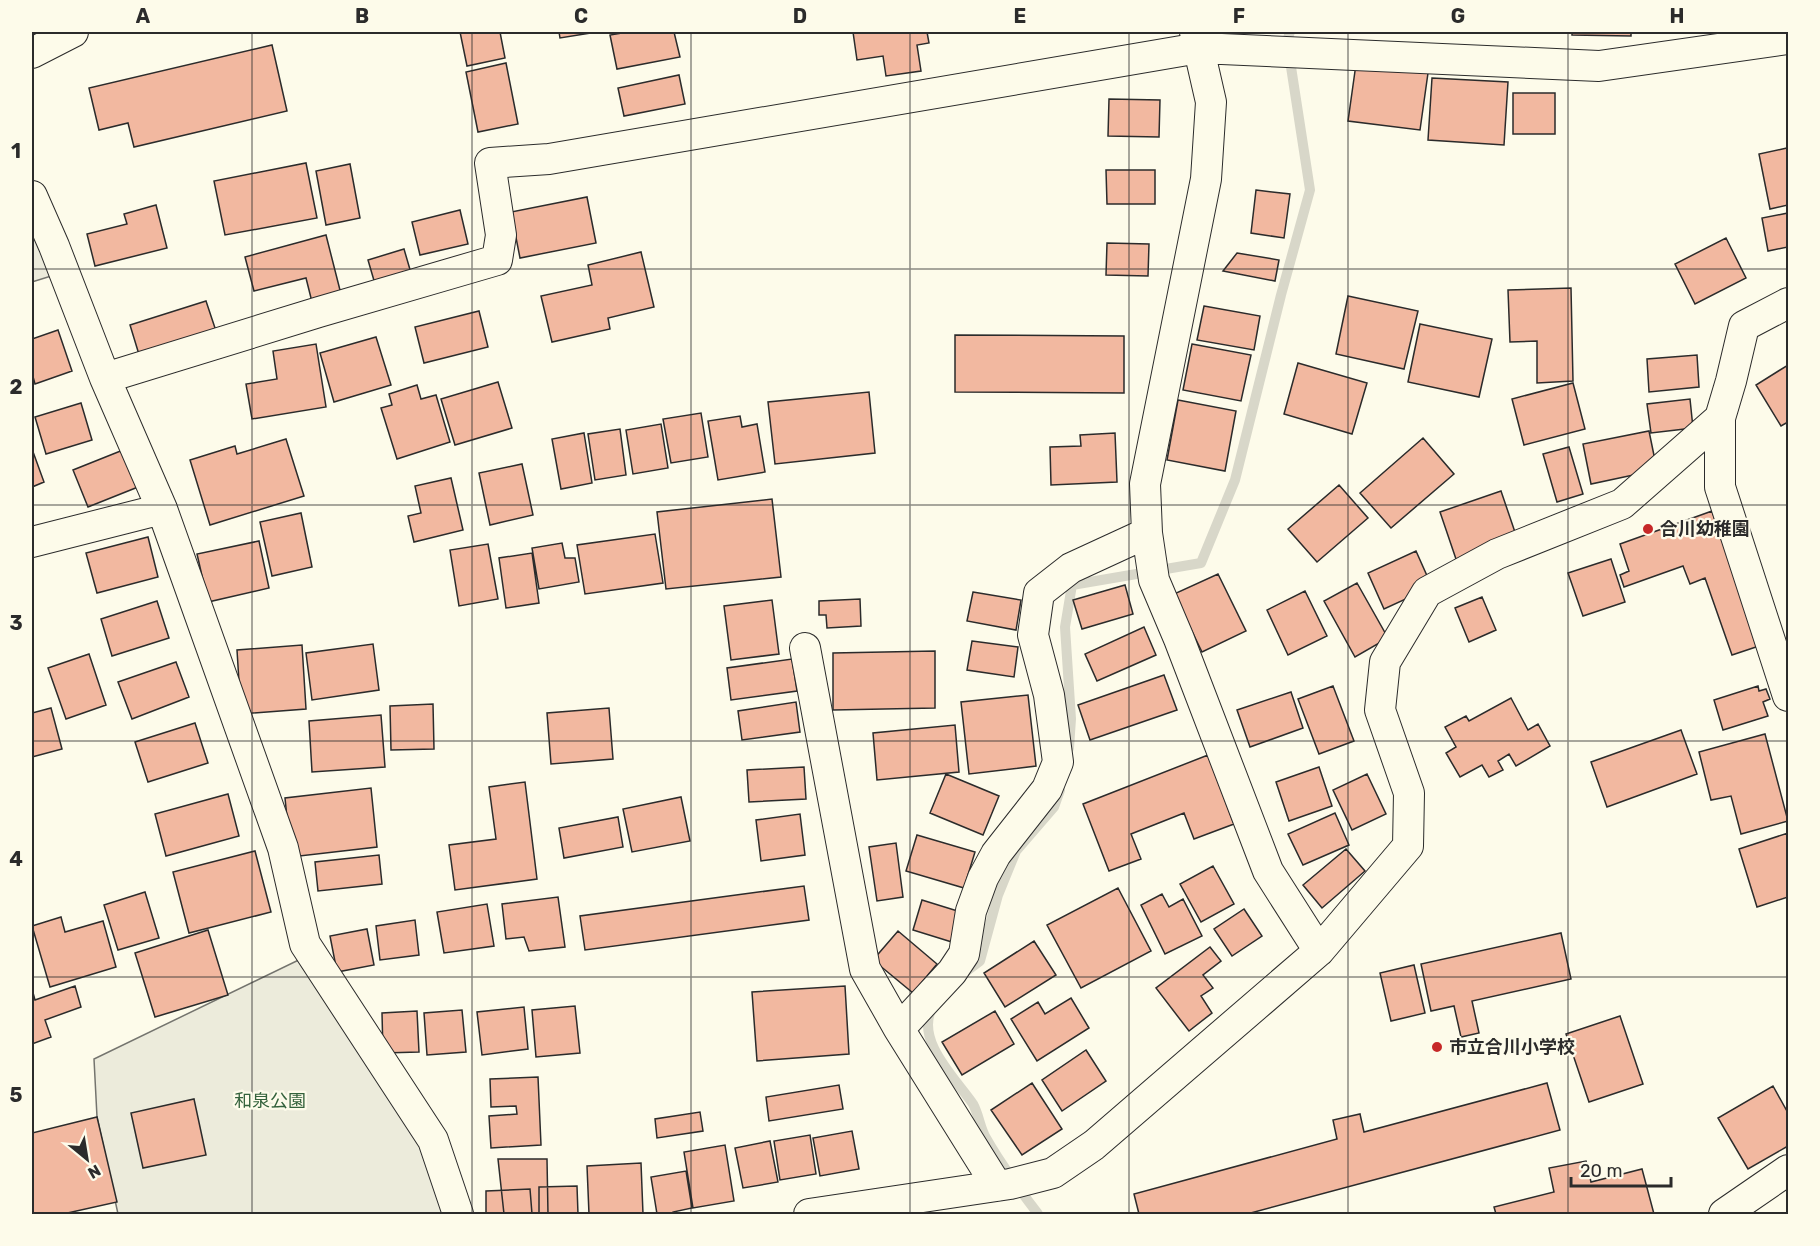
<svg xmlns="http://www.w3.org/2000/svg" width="1820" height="1246" font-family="Rubik,'Noto Sans JP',sans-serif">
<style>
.green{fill:#ecebdb;stroke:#74746e;stroke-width:1.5}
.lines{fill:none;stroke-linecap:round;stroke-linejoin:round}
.stream{stroke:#d8d7c9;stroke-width:10}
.building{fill:#f2b8a0;stroke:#2b2b2b;stroke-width:1.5}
.minor-casing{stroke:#2b2b2b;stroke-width:32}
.minor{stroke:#fdfbea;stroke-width:30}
.grid{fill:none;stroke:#2b2b2b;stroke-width:1.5;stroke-opacity:0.55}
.poi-dot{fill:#c62828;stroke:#fdfbea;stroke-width:2}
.labels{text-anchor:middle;stroke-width:4.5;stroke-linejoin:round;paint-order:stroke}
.poi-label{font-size:18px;font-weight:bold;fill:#2b2b2b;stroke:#fdfbea;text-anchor:start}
.park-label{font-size:18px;fill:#34623c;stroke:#fdfbea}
.neatline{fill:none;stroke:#2b2b2b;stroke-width:2}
.grid-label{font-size:20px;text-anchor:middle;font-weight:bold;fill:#2b2b2b}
</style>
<rect width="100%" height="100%" fill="#fdfbea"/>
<path class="green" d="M32,196L64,272L32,282Z
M311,954L458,1214H118L97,1117L94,1059Z"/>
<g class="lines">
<path class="stream" d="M1069,748L1071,719L1065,627L1072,585L1201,563L1235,480L1281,295L1310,190L1287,41L1290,32
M964,973L980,961L998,895L1016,851L1054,807L1060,790
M932,1008C915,1041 956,1079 973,1104C979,1115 980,1128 986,1138C1001,1165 1020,1190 1038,1214"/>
</g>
<path class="building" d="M460,32H500L505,58L467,66Z
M559,32H597L560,38Z
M628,32H674L680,57L617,69L610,35Z
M853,32H927L929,43L917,45L921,71L886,76L883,56L857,60Z
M1572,32H1631V36L1572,35Z
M272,45L287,111L134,147L128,123L99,130L89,88Z
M506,63L518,124L478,132L466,72Z
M1356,64L1428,73L1420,130L1348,121Z
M679,75L685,104L624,116L618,88Z
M1432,78L1508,82L1504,145L1428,140Z
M1513,93H1555V134H1513Z
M1109,99L1160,100L1159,137L1108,136Z
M1787,148L1788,205L1770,209L1759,154Z
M306,163L317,218L225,235L214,181Z
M350,164L360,218L326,225L316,171Z
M1106,170H1155V204H1107Z
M1256,190L1290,194L1284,238L1251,233Z
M587,197L596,243L520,258L511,212Z
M156,205L167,248L95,266L87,234L127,224L124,214Z
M460,210L468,244L420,255L412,222Z
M1788,213V247L1768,251L1762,218Z
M326,235L341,294L312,302L306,278L254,291L245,257Z
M1726,238L1746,278L1695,304L1675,264Z
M1107,243L1149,244L1148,276L1106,275Z
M404,249L411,273L375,284L368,260Z
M641,252L654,307L608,318L610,329L552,342L541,296L592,285L588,265Z
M1237,253L1279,260L1275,281L1223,271Z
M1571,288L1573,381L1537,383V341L1510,342L1508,290Z
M1348,296L1418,311L1404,369L1336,354Z
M206,301L218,337L141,361L130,325Z
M1204,306L1260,316L1254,350L1197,340Z
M479,311L488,347L424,363L415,327Z
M1420,324L1492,339L1479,397L1408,382Z
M58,330L72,371L35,384L32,373V339Z
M955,335L1124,336V393L955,392Z
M376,337L391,385L334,402L320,353Z
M316,344L326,407L252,419L246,384L277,379L273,351Z
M1192,344L1251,355L1241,401L1183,390Z
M1697,355L1699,387L1649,392L1647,359Z
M1298,363L1367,383L1352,434L1284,414Z
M1788,365V422L1781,426L1756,385Z
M498,382L512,428L455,445L441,399Z
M1573,383L1585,429L1524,445L1512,399Z
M417,385L421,399L436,395L450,442L397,459L381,408L392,405L389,394Z
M869,392L875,453L775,464L768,402Z
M1690,399L1693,428L1651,433L1647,404Z
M1178,400L1236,411L1225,471L1167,460Z
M81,403L92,440L46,454L35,417Z
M701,413L708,457L671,463L663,419Z
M740,416L742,427L757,424L765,472L718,480L708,421Z
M661,424L668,468L633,474L626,430Z
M620,429L626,475L595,480L588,434Z
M1649,431L1657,470L1591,484L1583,444Z
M584,433L592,483L561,489L552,439Z
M1115,433L1117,482L1051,485L1050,447L1081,446L1080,435Z
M1423,438L1454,474L1391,528L1360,493Z
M286,439L304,496L210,525L190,460L235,446L237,454Z
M1569,447L1583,494L1557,502L1543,454Z
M32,449L44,482L32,487Z
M123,450L138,487L88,507L73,470Z
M522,464L533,515L490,525L479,473Z
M451,478L463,530L414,542L408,516L421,513L415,486Z
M1339,485L1368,518L1317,562L1288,529Z
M1501,491L1518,541L1457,562L1440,512Z
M772,499L781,577L666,589L657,512Z
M1712,511L1759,646L1732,655L1705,578L1690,584L1683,566L1624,587L1620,575L1629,571L1620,544Z
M301,513L312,567L272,576L260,522Z
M655,534L663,583L585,594L577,545Z
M148,537L158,577L97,593L86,553Z
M259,541L269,588L208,602L197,554Z
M562,543L565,558H575L579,582L539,589L532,548Z
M488,544L498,599L459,606L450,550Z
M1416,551L1432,587L1384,609L1368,573Z
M532,553L539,603L506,608L499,558Z
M1611,559L1625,602L1583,616L1568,573Z
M1218,574L1246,631L1202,652L1174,594Z
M1357,583L1388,638L1355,657L1324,601Z
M1125,585L1133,614L1082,629L1073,600Z
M1305,591L1327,636L1288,655L1267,610Z
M973,592L1021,600L1016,630L967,621Z
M1482,597L1496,630L1469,642L1455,608Z
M860,599L861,626L827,628L826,615H819V601Z
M772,600L779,654L731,660L724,606Z
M157,601L169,638L112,656L101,619Z
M1144,627L1156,655L1097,681L1085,654Z
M972,641L1018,647L1014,677L967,670Z
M373,644L379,690L312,700L306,653Z
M302,645L306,709L241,714L237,650Z
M935,651V708L833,710V653Z
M89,654L106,705L66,719L48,668Z
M792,659L797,691L731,700L727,668Z
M176,662L189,697L132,719L118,682Z
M1164,675L1177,710L1090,740L1078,705Z
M1333,686L1354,741L1319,754L1298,699Z
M1758,686L1759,691L1766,689L1770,699L1763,702L1768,716L1723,730L1714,700Z
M1291,692L1303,728L1250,747L1237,710Z
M1028,695L1036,766L969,774L961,702Z
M1511,698L1528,730L1538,724L1550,746L1516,766L1509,754L1498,761L1503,770L1489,777L1482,765L1460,777L1446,753L1456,747L1445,727L1466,716L1469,721Z
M796,702L800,732L742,740L738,711Z
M433,704L434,749L391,750L390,706Z
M51,708L62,749L32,757V713Z
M609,708L613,759L551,764L547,713Z
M381,715L385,767L312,772L309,721Z
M195,723L208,763L148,782L135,742Z
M955,725L959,772L877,780L873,733Z
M1681,730L1697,774L1607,807L1591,762Z
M1765,734L1788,821L1741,834L1731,796L1711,800L1699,752Z
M1208,755L1234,824L1194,839L1184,813L1131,834L1141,859L1109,871L1083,804Z
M804,767L806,799L749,802L747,770Z
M1319,767L1332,806L1289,821L1276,782Z
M946,774L999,796L983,835L930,813Z
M1367,774L1386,814L1352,830L1333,790Z
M525,782L537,879L455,890L449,845L496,839L489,787Z
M371,788L377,847L291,857L285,798Z
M228,794L239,836L166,856L155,814Z
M681,797L690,841L632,852L623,809Z
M1335,813L1349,845L1303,865L1288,834Z
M800,814L805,855L761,861L756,820Z
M618,817L623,847L564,858L559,828Z
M1788,833V897L1757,907L1739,849Z
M917,835L975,852L964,888L906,871Z
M896,843L903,897L877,901L869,847Z
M1346,849L1365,871L1322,908L1303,885Z
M255,851L271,912L189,933L173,872Z
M379,855L382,884L318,891L315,862Z
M1213,866L1234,904L1201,922L1180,884Z
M804,886L809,920L585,950L580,916Z
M1118,888L1151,951L1081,988L1047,925Z
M145,892L159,938L118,950L104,905Z
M1162,894L1169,907L1183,899L1202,936L1165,954L1141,905Z
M558,897L565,947L529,951L524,937L506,939L502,904Z
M922,900L964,913L955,943L913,930Z
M487,904L494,946L444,953L437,912Z
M1244,909L1262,936L1232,956L1214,929Z
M61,917L65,932L103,921L116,967L50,987L32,926Z
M415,920L419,955L380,960L376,926Z
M367,929L374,965L337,972L330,936Z
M208,930L228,995L155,1017L135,953Z
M898,931L937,964L913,993L873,960Z
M1561,933L1571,979L1472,1001L1479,1033L1461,1037L1454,1006L1431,1011L1421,964Z
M1034,941L1056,975L1005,1007L984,973Z
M1210,947L1221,961L1203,975L1213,988L1201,996L1212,1013L1189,1031L1156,988Z
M1414,965L1425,1013L1391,1021L1380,973Z
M75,986L81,1007L45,1020L51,1037L32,1044V989L35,1000Z
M845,986L849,1054L757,1061L752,992Z
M1071,998L1089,1028L1037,1061L1011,1019L1038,1002L1045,1014Z
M575,1006L580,1053L536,1057L532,1010Z
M524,1007L528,1049L482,1055L477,1012Z
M462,1010L466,1052L427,1055L424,1013Z
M417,1011L419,1052L383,1053L382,1013Z
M995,1011L1014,1044L962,1075L942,1042Z
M1620,1016L1643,1084L1589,1102L1566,1034Z
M1086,1050L1106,1081L1062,1111L1042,1080Z
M538,1077L541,1145L491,1148L489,1116L517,1114L516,1106L491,1107L490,1079Z
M1032,1083L1062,1129L1022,1155L991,1110Z
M1547,1083L1560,1130L1247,1214H1139L1134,1194L1337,1139L1333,1120L1360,1114L1364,1132Z
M839,1085L843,1109L769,1121L766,1097Z
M1773,1086L1788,1113V1146L1748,1169L1718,1118Z
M194,1099L206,1155L143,1168L131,1113Z
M700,1112L703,1131L657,1138L655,1119Z
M97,1117L117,1202L63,1214H32V1133Z
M852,1131L859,1169L820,1176L813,1138Z
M810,1135L816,1174L780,1180L774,1141Z
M770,1141L778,1182L743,1188L735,1148Z
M725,1145L734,1201L693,1208L684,1152Z
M498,1159H547L548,1214H504Z
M1586,1161L1591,1182L1642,1169L1654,1214H1496L1494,1207L1554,1192L1549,1168Z
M641,1163L643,1214H589L587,1166Z
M686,1171L692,1208L673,1212V1214H657L651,1177Z
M577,1186L578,1214H539V1187Z
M530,1189L532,1214H486V1191Z"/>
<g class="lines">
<g class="minor-casing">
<path id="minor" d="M1195,32L1211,102L1206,179L1145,484L1147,533L1154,580L1179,639L1268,871L1319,951
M32,53L73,32
M32,196L54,246L105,378L162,509L283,848L305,944L433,1140L458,1214
M1788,303L1744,326L1731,381L1720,418V487L1788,696
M105,378L319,312L497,260L501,235L490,163L549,159L1199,48L1599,66L1788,39
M32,542L162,509
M805,648L865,969L899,1029L997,1186
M899,1029L952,972L964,954L971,911L983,878L996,854L1047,789L1058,762L1049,695L1033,635L1039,593L1071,568L1147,533
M809,1214L1010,1184L1053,1173L1094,1145L1319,951L1408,846L1409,793L1380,710L1385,662L1427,592L1497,554L1622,504L1720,418
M1724,1214L1788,1170"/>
</g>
<use href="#minor" class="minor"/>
</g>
<path class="grid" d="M252,32V1214M472,32V1214M691,32V1214M910,32V1214M1129,32V1214M1348,32V1214M1568,32V1214M32,269H1788M32,505H1788M32,741H1788M32,977H1788"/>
<g class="poi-dot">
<circle cx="1648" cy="529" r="6"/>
<circle cx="1437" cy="1047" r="6"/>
</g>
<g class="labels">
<g class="poi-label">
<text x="1660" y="535">合川幼稚園</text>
<text x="1449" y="1053">市立合川小学校</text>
</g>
<g class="park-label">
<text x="270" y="1107">和泉公園</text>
</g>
</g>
<rect width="1820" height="1246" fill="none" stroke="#fdfbea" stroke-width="66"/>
<g transform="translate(87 1159) rotate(150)" stroke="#fdfbea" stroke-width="4.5" paint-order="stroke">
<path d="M0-4.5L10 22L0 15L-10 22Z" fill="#2b2b2b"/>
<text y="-9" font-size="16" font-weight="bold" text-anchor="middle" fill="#2b2b2b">N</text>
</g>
<path d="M1571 1177v9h100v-9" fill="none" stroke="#2b2b2b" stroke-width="3"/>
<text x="1580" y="1177" font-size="18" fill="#2b2b2b" stroke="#fdfbea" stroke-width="4.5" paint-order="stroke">20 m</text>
<rect x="33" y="33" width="1754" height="1180" class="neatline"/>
<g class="grid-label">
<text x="143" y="23">A</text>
<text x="362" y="23">B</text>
<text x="581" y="23">C</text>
<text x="800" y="23">D</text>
<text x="1020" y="23">E</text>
<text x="1239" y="23">F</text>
<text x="1458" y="23">G</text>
<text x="1677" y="23">H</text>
<text x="16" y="158">1</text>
<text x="16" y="394">2</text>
<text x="16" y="630">3</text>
<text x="16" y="866">4</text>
<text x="16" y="1102">5</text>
</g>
</svg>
